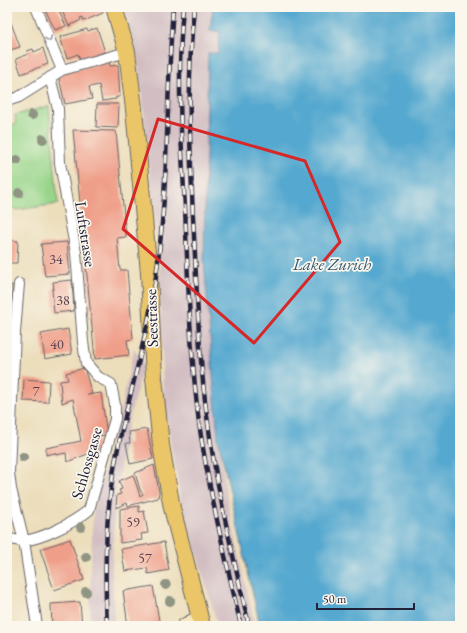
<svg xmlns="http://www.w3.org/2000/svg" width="467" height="633" font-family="'EB Garamond',serif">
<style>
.industrial{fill:#d2bec2}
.green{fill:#98d58a;stroke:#5d7c62}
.water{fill:#54a8cf;stroke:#3b6585}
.building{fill:#ef9f89}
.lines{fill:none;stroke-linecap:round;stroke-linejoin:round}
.minor-casing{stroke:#696468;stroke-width:12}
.secondary-casing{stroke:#696468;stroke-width:16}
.primary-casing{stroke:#696468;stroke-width:18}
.minor{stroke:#fff;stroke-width:10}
.secondary{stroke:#f7e8c3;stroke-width:14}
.primary{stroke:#eac669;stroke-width:16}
.rail-casing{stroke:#22223b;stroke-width:4.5}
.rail{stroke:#fbf7ec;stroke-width:3;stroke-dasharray:9;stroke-linecap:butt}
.tree{fill:#909482}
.oneway{stroke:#9c9ca7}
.marked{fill:none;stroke:#d62828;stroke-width:3;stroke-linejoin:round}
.labels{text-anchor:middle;stroke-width:3.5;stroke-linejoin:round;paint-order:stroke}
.number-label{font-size:14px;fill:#55414e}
.street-label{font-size:16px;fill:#22223b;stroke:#fbf7ec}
.water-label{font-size:17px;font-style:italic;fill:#365876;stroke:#fbf7ec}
</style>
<rect width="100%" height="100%" fill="#fbf7ec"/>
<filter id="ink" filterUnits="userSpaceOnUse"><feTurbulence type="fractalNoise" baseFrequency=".025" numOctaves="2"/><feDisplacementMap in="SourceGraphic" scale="8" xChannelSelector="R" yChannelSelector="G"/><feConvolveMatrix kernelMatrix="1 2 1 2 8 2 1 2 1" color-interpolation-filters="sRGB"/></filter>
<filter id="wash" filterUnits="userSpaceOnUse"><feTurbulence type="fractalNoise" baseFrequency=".012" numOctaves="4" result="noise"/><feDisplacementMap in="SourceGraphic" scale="16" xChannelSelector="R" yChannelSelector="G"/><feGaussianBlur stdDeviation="0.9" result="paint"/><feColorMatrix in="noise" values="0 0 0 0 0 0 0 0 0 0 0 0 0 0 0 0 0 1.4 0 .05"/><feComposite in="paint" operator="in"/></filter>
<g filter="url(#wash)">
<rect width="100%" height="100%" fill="#ecdebb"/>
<path class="industrial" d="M124,7H213L211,30L220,31L218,53L208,54L204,259L218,438L228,503L255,626H218L181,501L163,399L160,266L142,95L137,59Z
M134,349L144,363L128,423L115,496L112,569L114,626H90L91,559L93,512L118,421Z"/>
<path class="green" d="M49,106L58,204L16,210L7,205V126L16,124L15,115Z"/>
<path class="water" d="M213,7H460V626H260L218,438L204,259L208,53H218L220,31H210Z"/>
<g id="blocks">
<path class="building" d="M44,7H57L66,26L55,30Z
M62,7H101L103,13L84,21L82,17L80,18L81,20L69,26L61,9Z
M7,12L20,47L7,51Z
M97,28L105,52L80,60L78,54L67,58L60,37L87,29L88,31Z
M43,48L48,64L21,74L16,59L28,54L27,51L33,49L34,52Z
M109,62L110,66L118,65L120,97H116V99L102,101L99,85L89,87L92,99L65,104L58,73Z
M97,104H119L118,128L96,127Z
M73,130L116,131L126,237L117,238L120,270H127L133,339L127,340L129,355L95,359Z
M7,240L18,241L17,263H7Z
M67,242L70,274L45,276L41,244Z
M72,280L74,311L54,313L52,289H54L53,282Z
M7,285H12V300H7Z
M68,329L72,354L45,359L41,334Z
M84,368L92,394L87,395L101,393L107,435L97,436L98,450L67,462L66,453L56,455L55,453L46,455V448L81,441L73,399L62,403L60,381L68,380L66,373Z
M24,379L49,381L48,402L23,401Z
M147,429L153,459L130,464L126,443H130L129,432Z
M154,465L159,492L158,498L128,506L127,503L116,508L117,495L121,494L119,490L122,489L119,481L133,475L140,496L143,494L140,490L135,473Z
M139,506V512L144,511L148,533L141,534L142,540L120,543V509Z
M70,539L84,580L54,590L40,549Z
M164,542L169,570L148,574L147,568L125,571L121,549Z
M153,586L160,626H128L123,591Z
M80,602L82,626H52L51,604Z"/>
</g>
</g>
<g filter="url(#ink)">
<use href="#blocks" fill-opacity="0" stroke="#696468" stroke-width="1"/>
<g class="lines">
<g class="minor-casing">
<path id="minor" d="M36,7L62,70
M7,101L19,97L62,70L127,52
M19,284L15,332L9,472L11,489L24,541L37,626
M7,538C12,539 17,541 22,541C43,539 73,523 89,510L115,419V405L111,384L98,377L86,363L83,342L76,253L60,163L58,109L50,77"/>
</g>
<g class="secondary-casing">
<path id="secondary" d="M184,626L200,617"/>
</g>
<g class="primary-casing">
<path id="primary" d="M114,7L127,52L134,109L149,273L154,378L161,445L172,508L202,626"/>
</g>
<use href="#minor" class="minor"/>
<use href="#secondary" class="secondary"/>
<use href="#primary" class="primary"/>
<g class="rail-casing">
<path id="rail" d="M183,7C177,74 181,141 185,207C188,279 190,352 199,423C209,492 226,559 241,626
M194,7C187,77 190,147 193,217C197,286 198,355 208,423C217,492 234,559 249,626
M107,626C104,571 105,517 115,463C126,403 146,344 155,283C169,192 166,99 173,7"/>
</g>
<use href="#rail" class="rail"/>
</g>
<g class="tree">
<circle cx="32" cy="115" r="5"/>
<circle cx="43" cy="139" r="5"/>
<circle cx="17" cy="160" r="5"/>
<circle cx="19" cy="193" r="5"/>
<circle cx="23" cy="457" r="5"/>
<circle cx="81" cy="527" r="5"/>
<circle cx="86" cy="557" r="5"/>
<circle cx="166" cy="585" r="5"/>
<circle cx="86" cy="592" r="5"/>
<circle cx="170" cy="601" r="5"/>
</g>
<defs><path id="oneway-chevron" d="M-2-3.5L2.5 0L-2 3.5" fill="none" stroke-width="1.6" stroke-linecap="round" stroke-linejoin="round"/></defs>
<use class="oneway" href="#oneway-chevron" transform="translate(49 39) rotate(68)"/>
</g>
<path class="marked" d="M158,119L305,161L340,242L254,343L123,229Z"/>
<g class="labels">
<g class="number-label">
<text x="56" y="264">34</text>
<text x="63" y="305">38</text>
<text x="57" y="349">40</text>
<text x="36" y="396">7</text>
<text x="133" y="527">59</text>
<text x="145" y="563">57</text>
</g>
<g class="street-label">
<text transform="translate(86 234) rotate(81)" y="6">Luftstrasse</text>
<text transform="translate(151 318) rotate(-92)" y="6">Seestrasse</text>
<text transform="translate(86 463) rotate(-74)" y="6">Schlossgasse</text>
</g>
<g class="water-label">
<text x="332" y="270">Lake Zurich</text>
</g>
</g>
<rect width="467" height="633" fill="none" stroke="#fbf7ec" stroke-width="24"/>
<path d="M317 603v6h97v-6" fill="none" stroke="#22223b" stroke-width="2"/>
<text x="323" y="603" font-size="12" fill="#22223b" stroke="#fbf7ec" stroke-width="3" paint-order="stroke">50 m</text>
</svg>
